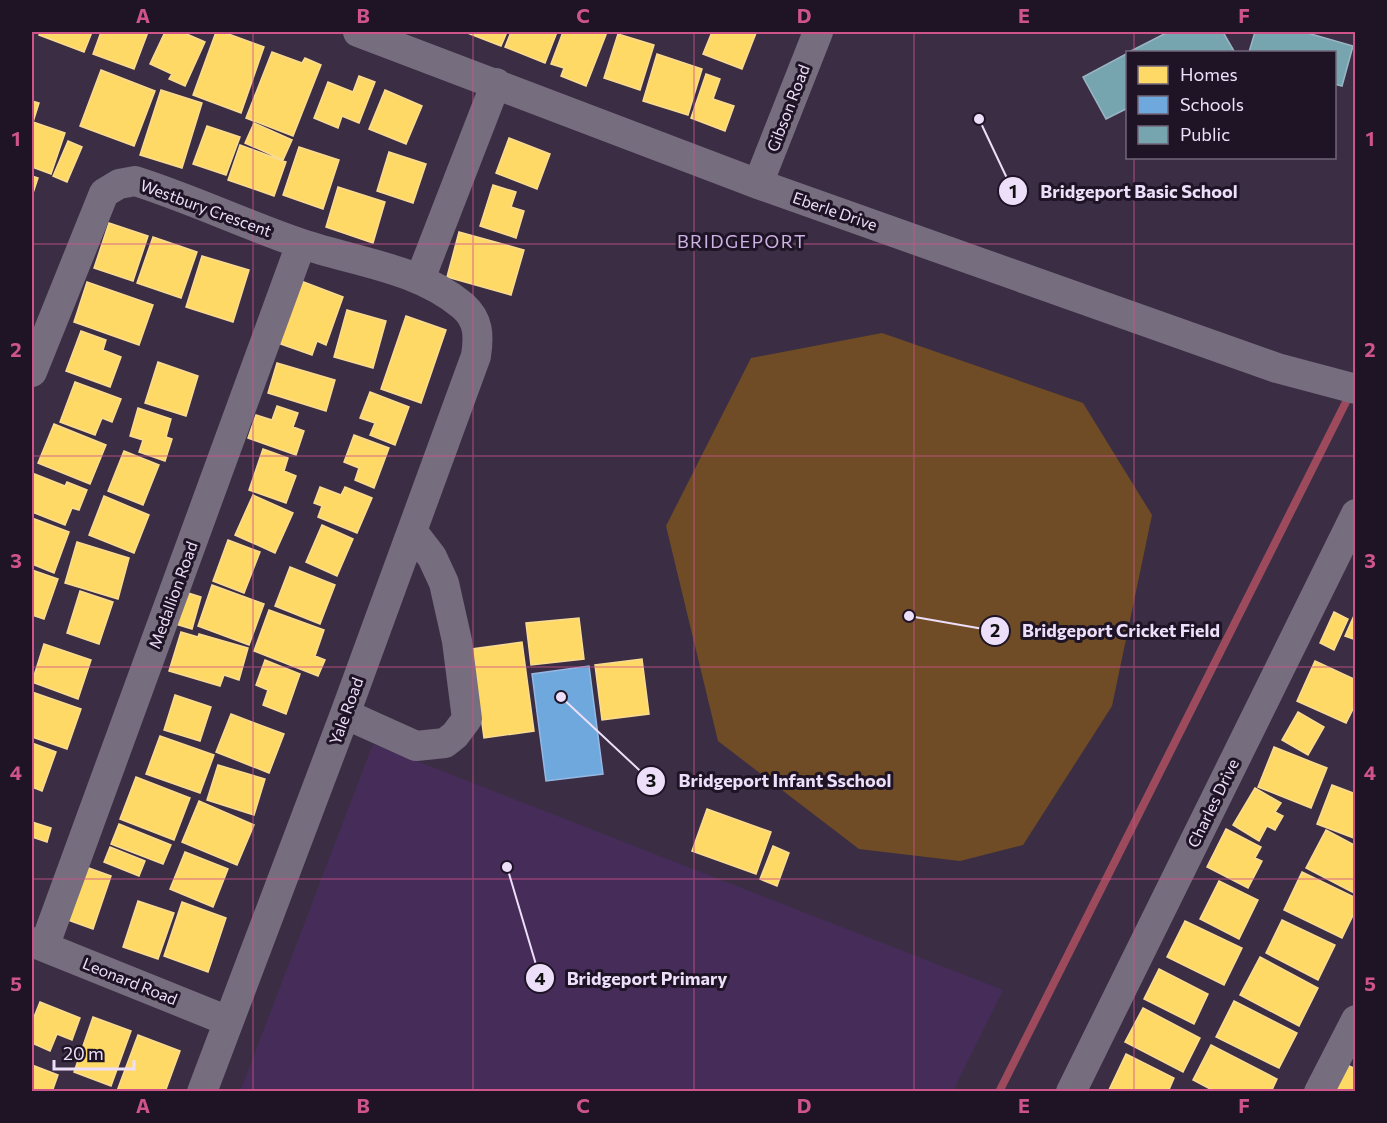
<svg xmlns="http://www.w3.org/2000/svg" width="1387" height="1123" font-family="Commissioner,sans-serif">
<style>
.built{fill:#462d59}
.green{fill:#6f4c26}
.homes{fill:#ffd966;stroke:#fadb92;stroke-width:1.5}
.schools{fill:#6fa8dc;stroke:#95b8e5;stroke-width:1.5}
.public{fill:#76a5af;stroke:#9ab6c5;stroke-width:1.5}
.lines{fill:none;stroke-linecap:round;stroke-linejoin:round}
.stream{stroke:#9d4a5d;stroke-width:8}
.minor{stroke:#766d7f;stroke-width:30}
.grid{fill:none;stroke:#cf548a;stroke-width:1.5;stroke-opacity:0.55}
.labels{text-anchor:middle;stroke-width:6;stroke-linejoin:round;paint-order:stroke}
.street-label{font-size:16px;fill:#eddff9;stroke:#1e1426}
.neighbourhood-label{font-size:18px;letter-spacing:1.5px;fill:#cdb2e3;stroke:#1e1426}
.leader{fill:none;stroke:#eddff9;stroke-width:2}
.callout-dot{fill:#eddff9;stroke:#1e1426;stroke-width:2}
.mark-label{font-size:18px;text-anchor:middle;font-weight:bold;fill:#111}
.callout-label{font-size:18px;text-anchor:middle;font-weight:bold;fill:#eddff9;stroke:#1e1426;stroke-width:6;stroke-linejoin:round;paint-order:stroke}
.neatline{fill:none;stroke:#cf548a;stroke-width:2}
.grid-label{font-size:20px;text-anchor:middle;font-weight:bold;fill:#cf548a}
</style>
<rect width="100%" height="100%" fill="#3b2e44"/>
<path class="built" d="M373,744L1003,990L953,1091L240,1092Z"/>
<path class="green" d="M882,333L1083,403L1152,515L1112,706L1023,845L960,861L859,849L718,741L666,526L751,358Z"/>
<path class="homes" d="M40,32H92L84,52L39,35Z
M101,32H148L134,69L93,54Z
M165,32H182L205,42L185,86L169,79L172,74L150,64Z
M216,32H223L264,47L241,113L193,95Z
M465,32H507L501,46Z
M511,32H557L545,63L505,47Z
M563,32H607L586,86L561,76L564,68L551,64Z
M712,32H751L756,33L742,69L703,54Z
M618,34L654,45L640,90L604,78Z
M272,52L302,63L305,58L321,65L293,136L246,118Z
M657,54L702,69L688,115L643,101Z
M101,70L155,91L134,146L80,126Z
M706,74L720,79L713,99L734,106L725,131L691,118Z
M359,76L375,82L359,123L342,116L338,128L314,118L328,82L353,92Z
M161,90L202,103L182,168L140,155Z
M385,90L422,106L406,144L369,129Z
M32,101L39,103L33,122L65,133L51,174L32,167Z
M254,123L292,140L283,160L245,143Z
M207,126L240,137L226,175L193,164Z
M509,138L550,154L537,189L496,173Z
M68,141L82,147L67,182L53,176Z
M240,145L286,162L274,196L228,180Z
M299,147L339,160L323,209L283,195Z
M389,152L426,164L413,203L377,191Z
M32,176L38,178L32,196Z
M493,185L516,192L511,207L524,211L516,238L480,226Z
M338,187L385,202L373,243L326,227Z
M109,223L148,236L133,281L94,268Z
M459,232L524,250L511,295L447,277Z
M153,237L197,252L181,298L137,283Z
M202,256L249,270L233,322L186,307Z
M301,281L343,297L326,345L317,341L312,355L278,343Z
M87,282L153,305L139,345L74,322Z
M347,310L386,321L373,368L334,357Z
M406,316L446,330L421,403L381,389Z
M81,331L106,340L103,350L121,357L110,387L66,371Z
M158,362L198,376L186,416L145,403Z
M277,363L335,380L326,411L268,393Z
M75,382L121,399L112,422L102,418L95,435L60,422Z
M370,392L409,407L395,445L370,435L375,423L360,418Z
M277,406L298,413L293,427L304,431L296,455L248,438L256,415L272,420Z
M138,408L171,419L166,437L172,439L165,461L139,452L143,440L130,436Z
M54,424L106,445L90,484L38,463Z
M354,435L389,448L374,488L355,480L359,468L344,462Z
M263,449L288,458L284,471L296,476L286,503L249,490Z
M124,451L159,465L143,505L108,491Z
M32,473L65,486L67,482L87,490L79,510L72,508L65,525L32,512Z
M320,487L341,495L345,487L372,498L357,533L318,517L322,506L314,503Z
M253,495L293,513L275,553L235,535Z
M104,496L149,515L134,553L89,535Z
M32,518L69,532L54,573L32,564Z
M322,525L353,539L337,576L306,562Z
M228,540L260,552L244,593L213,581Z
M77,542L129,558L118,599L65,583Z
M290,567L335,585L320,624L275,606Z
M32,570L58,579L44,619L32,615Z
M212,585L264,604L249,645L198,626Z
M80,591L113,602L99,644L67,633Z
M182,591L201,597L192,629L172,623Z
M269,610L324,630L315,656L325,660L318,676L254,651Z
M1356,611V640L1345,636Z
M1334,612L1348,619L1334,650L1320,643Z
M579,618L584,659L531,665L526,623Z
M181,632L198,637L199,634L248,648L239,680L224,675L220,686L169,671Z
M522,642L534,731L484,738L472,649Z
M44,644L91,660L78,699L32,682Z
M642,659L649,714L602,720L595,665Z
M265,660L300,674L286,714L263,705L268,690L256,685Z
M1315,661L1356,680V703L1346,723L1297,701Z
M32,692L81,709L67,749L32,737Z
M175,695L211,707L200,741L164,730Z
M1298,712L1324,727L1308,755L1282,740Z
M231,714L284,734L269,773L216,752Z
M160,736L214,755L200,793L146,774Z
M32,743L56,752L42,791L32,787Z
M1274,747L1327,768L1311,808L1258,787Z
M218,765L265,779L254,815L207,800Z
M136,777L190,798L174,840L120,819Z
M1332,785L1356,794V839L1317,824Z
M1255,788L1281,803L1275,812L1283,816L1275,830L1267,826L1259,841L1233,825Z
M199,801L254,825L237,865L182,842Z
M707,809L771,832L756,874L692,851Z
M32,822L51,828L47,842L32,837Z
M119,824L171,845L163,864L111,844Z
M1226,829L1261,847L1255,858L1262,861L1248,888L1207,867Z
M1326,830L1356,846V894L1306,868Z
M773,846L789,853L777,886L760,879Z
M110,847L145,861L139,876L104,862Z
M185,852L228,869L213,907L170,889Z
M86,867L111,876L93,929L68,920Z
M1302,872L1356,898V909L1342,938L1284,910Z
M1219,881L1258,900L1239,939L1200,919Z
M138,901L174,913L158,959L123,947Z
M182,902L226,918L208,972L164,956Z
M1282,920L1335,945L1318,980L1266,953Z
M1185,921L1242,948L1224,985L1167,957Z
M1260,957L1318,988L1299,1026L1240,995Z
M1159,969L1208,994L1194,1024L1144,999Z
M1234,1001L1297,1033L1279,1068L1216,1037Z
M40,1002L80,1018L72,1040L57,1034L50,1051L32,1043V1022Z
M1143,1008L1200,1038L1183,1072L1125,1042Z
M93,1017L131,1031L111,1086L74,1072Z
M138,1035L180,1051L165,1092L117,1091Z
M1211,1045L1277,1079L1271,1092H1216L1193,1080Z
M1126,1054L1174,1078L1168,1092H1108Z
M32,1065L58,1075L52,1092H32Z
M1347,1065L1356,1069V1092H1332Z"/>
<path class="schools" d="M589,666L603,774L546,781L532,674Z"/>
<path class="public" d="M1168,32H1223L1234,51L1230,52H1129Z
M1255,32H1304L1353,46L1342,86L1334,84V52H1249Z
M1128,53V108L1106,119L1083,77Z"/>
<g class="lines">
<path class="stream" d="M999,1092L1351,392"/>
<path class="minor" d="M358,32L758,184L1277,368L1356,389
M758,184L818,32
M420,279L496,83
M32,372L104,193L119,184L135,181C192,199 246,225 302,244C356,262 418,268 463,306C479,320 479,336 476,356L345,714L202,1092
M345,714L416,746L445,743L455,735L467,719L457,641L444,583L432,557L412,531
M32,942L228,1021
M44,947L301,244
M1071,1092L1356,514
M1319,1092L1356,1020"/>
</g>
<path class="grid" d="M253,32V1092M473,32V1092M694,32V1092M914,32V1092M1134,32V52M1134,158V1092M32,244H1356M32,456H1356M32,667H1356M32,879H1356"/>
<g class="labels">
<g class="street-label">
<text transform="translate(788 108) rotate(-69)" y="6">Gibson Road</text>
<text transform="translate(206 208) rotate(20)" y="6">Westbury Crescent</text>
<text transform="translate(835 211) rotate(19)" y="6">Eberle Drive</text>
<text transform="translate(173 595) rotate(-70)" y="6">Medallion Road</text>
<text transform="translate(346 711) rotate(-70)" y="6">Yale Road</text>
<text transform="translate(1213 803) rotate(-64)" y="6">Charles Drive</text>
<text transform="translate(130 981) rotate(22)" y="6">Leonard Road</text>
</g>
<g class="neighbourhood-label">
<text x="742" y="248">BRIDGEPORT</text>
</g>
</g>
<path class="leader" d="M979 119L1013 191M909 616L995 631M561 697L651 781M507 867L540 978"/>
<g class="callout-dot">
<circle cx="979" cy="119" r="6"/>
<circle cx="909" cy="616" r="6"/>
<circle cx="561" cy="697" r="6"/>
<circle cx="507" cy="867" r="6"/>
<circle cx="1013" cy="191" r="15"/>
<circle cx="995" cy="631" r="15"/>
<circle cx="651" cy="781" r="15"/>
<circle cx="540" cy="978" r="15"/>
</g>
<g class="mark-label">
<text x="1013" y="198">1</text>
<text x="995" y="637">2</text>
<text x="651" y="787">3</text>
<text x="540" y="985">4</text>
</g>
<g class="callout-label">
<text x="1139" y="198">Bridgeport Basic School</text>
<text x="1121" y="637">Bridgeport Cricket Field</text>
<text x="785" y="787">Bridgeport Infant Sschool</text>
<text x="647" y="985">Bridgeport Primary</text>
</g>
<rect width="1387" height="1123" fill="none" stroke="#1e1426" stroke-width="66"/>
<rect x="1126" y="51" width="210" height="108" fill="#1e1426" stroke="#71657a" stroke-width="1.5"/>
<rect x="1138" y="66" width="30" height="18" fill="#ffd966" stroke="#71657a" stroke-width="1.5"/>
<text x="1180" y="81" font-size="18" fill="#eddff9">Homes</text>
<rect x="1138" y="96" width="30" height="18" fill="#6fa8dc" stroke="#71657a" stroke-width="1.5"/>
<text x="1180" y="111" font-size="18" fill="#eddff9">Schools</text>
<rect x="1138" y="126" width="30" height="18" fill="#76a5af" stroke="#71657a" stroke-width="1.5"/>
<text x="1180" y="141" font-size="18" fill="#eddff9">Public</text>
<path d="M54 1060v9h80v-9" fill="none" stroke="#eddff9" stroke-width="3"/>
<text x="63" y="1060" font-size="18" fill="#eddff9" stroke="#1e1426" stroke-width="4.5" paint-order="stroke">20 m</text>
<rect x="33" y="33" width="1321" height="1057" class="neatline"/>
<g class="grid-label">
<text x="143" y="23">A</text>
<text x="363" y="23">B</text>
<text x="583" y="23">C</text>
<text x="804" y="23">D</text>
<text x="1024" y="23">E</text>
<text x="1244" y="23">F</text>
<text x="16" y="146">1</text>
<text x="1370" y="146">1</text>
<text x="16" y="357">2</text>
<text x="1370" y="357">2</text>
<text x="16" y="568">3</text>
<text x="1370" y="568">3</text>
<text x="16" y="780">4</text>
<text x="1370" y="780">4</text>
<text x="16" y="991">5</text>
<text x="1370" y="991">5</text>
<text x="143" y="1113">A</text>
<text x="363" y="1113">B</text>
<text x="583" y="1113">C</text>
<text x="804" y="1113">D</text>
<text x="1024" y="1113">E</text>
<text x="1244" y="1113">F</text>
</g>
</svg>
